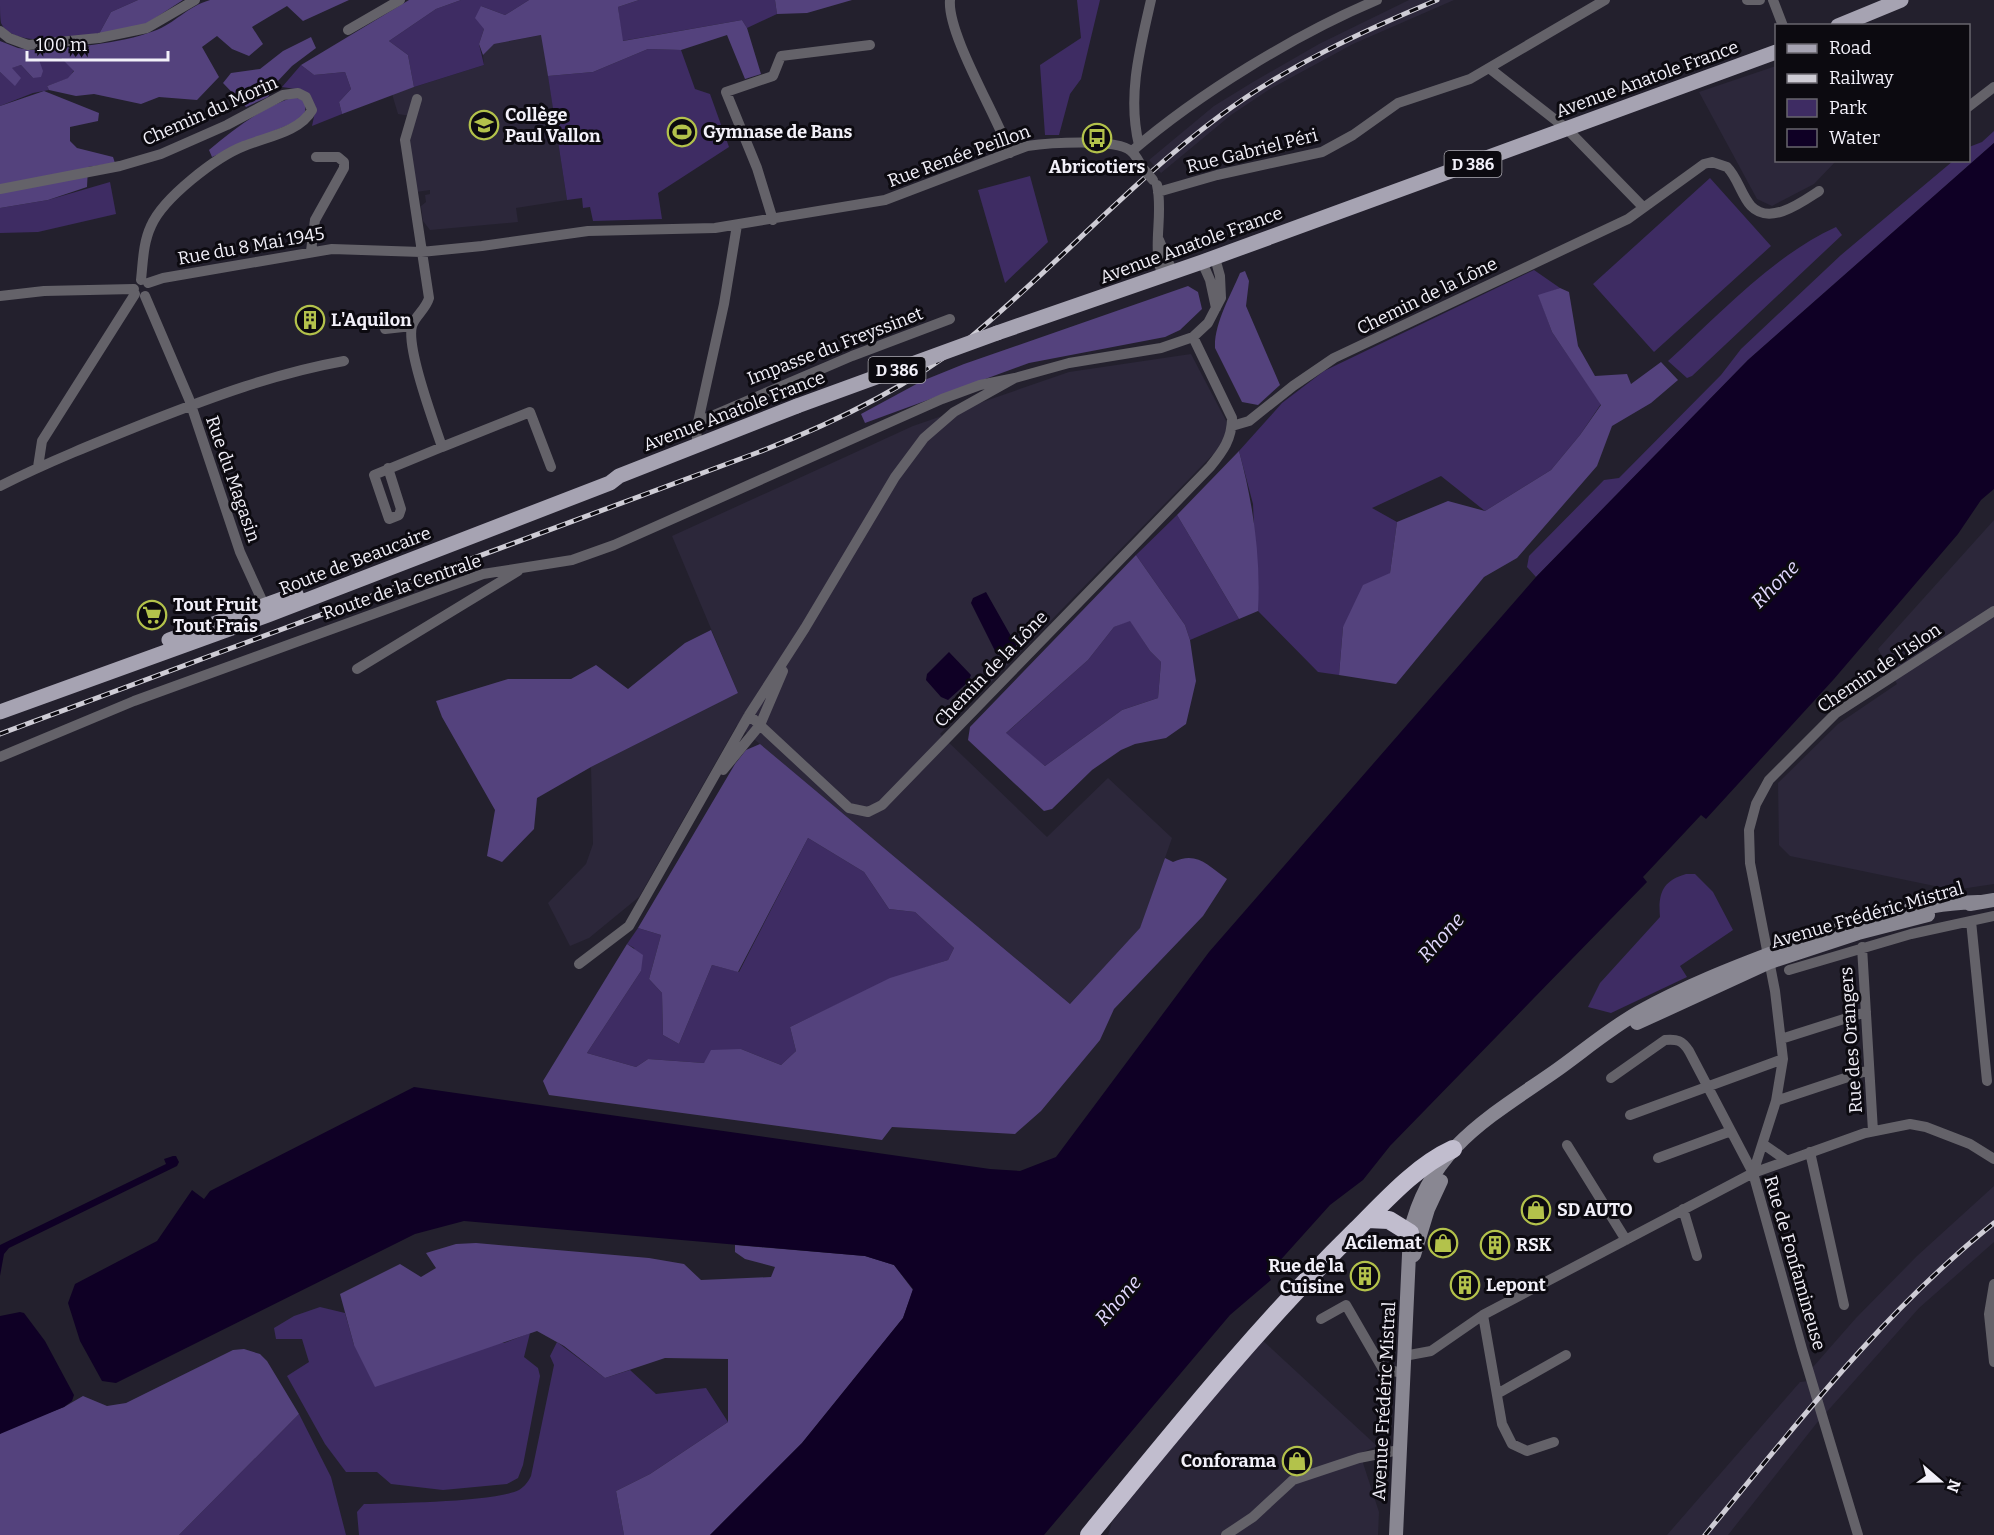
<svg xmlns="http://www.w3.org/2000/svg" width="1994" height="1535" font-family="Bitter,serif">
<style>
.built{fill:#2c273a}
.green{fill:#3e2c63}
.forest{fill:#54427d;fill-rule:evenodd}
.water{fill:#0f0025}
.lines{fill:none;stroke-linecap:round;stroke-linejoin:round}
.street{stroke:#646269;stroke-width:10}
.secondary{stroke:#898792;stroke-width:14}
.primary{stroke:#a6a3b2;stroke-width:15}
.highway{stroke:#c1bdce;stroke-width:18}
.rail-casing{stroke:#ceccd5;stroke-width:5}
.rail{stroke:#0c0a10;stroke-width:3;stroke-dasharray:9;stroke-linecap:butt}
.street-bridge{stroke:#646269;stroke-width:10}
.primary-bridge{stroke:#a6a3b2;stroke-width:15}
.labels{text-anchor:middle;stroke-width:6;stroke-linejoin:round;paint-order:stroke}
.shield{fill:#0c0a10;stroke:#adabb3;stroke-width:1.5}
.shield-label{font-size:16px;font-weight:bold;fill:#f2f0f9}
.street-label{font-size:18px;fill:#f2f0f9;stroke:#0c0a10}
.poi-label{font-size:18px;font-weight:bold;fill:#f2f0f9;stroke:#0c0a10;text-anchor:start}
.water-label{font-size:20px;font-style:italic;fill:#e3daff;stroke:#0c0a10}
</style>
<rect width="100%" height="100%" fill="#23202d"/>
<path class="built" d="M1409,0H1454L1353,44L1270,89L1231,115L1161,173L1149,160L1214,106L1253,82L1319,44Z
M542,35L567,200L516,208L518,222L430,230L423,221L421,206L426,202L425,195L430,194V190L416,192L409,145L416,117L398,114L392,94L484,65L483,55L494,44Z
M1776,66V160L1836,161L1814,184L1772,206L1757,199L1699,92Z
M1191,354L1233,434L940,734L1047,837L1108,778L1172,838L1140,929L1070,1004L737,725L639,897L589,938L570,946L548,903L586,864L593,844L591,767L738,693L672,536L913,426L1069,372Z
M1994,520V884L1954,890L1790,856L1779,845L1778,783L1838,724L1897,684L1878,649Z
M1994,1186V1242L1919,1308L1816,1424L1728,1535H1667L1800,1382L1809,1381L1813,1367L1856,1318L1917,1256Z
M1260,1338L1377,1446L1363,1452V1463L1379,1512L1378,1535H1108L1112,1522Z"/>
<path class="green" d="M0,0H138L111,12L99,34C77,36 13,50 1,23C0,17 0,7 0,0Z
M461,0H529L505,15L481,6L484,29L479,44L484,65L414,87L408,55L389,41L436,9Z
M639,0H775L777,14L747,28L742,20L622,41L618,7Z
M1077,0H1100L1081,79L1070,94L1059,135H1045L1040,65L1081,38Z
M648,49L681,50L695,89L710,94L729,147L658,193L662,219L593,221L590,207L583,208L582,198L567,200L548,76L593,72Z
M61,58L74,70L69,78L47,86L49,90L33,93L0,106V72L15,85L11,68L21,65L33,78L39,60Z
M301,65L314,75L345,72L351,89L339,102L342,114L312,126L316,107L302,90L282,87Z
M1994,131V143L1748,360L1536,577L1527,567L1529,556L1604,480L1619,478L1721,375L1741,349L1841,255L1953,161L1968,160L1969,147L1982,142Z
M1030,176L1048,242L1005,283L978,190Z
M1710,178L1771,246L1654,352L1593,284Z
M110,182L116,214L38,232L0,233V208L48,200Z
M1836,227L1842,235L1692,376L1687,378L1668,361C1721,313 1771,257 1836,227Z
M1534,270L1560,288L1539,296L1552,332L1601,404L1580,435L1551,470L1485,511L1441,476L1372,508L1397,522L1390,573L1343,627L1339,675L1318,672L1258,611L1253,504L1239,451L1282,403L1324,371Z
M1177,515L1239,619L1190,640L1185,625L1136,555Z
M1130,620L1150,651L1161,662L1158,698L1122,710L1045,766L1005,734L1088,660L1114,627Z
M808,838L864,872L889,909L915,912L954,948L948,960L890,979L790,1027L796,1051L781,1065L741,1049L704,1063L648,1059L636,1067L587,1053L641,971L634,948L627,944L638,928L661,935L649,979L662,993L663,1035L679,1044L712,965L739,972Z
M1686,874H1695L1713,892L1733,930L1680,966L1687,977L1611,1013L1588,1007L1600,983L1660,917C1658,894 1662,881 1686,874Z
M320,1307L345,1313L354,1345L504,1343L530,1333L524,1357L538,1368L540,1376L523,1465L518,1478L507,1484L443,1490L391,1484L377,1472H346L325,1444L287,1376L309,1362L302,1339H276L274,1328L294,1316Z
M557,1342L605,1378L630,1370L656,1394L706,1388L728,1422L650,1474L616,1491L624,1535H359L357,1512L364,1504C396,1503 495,1502 519,1490C525,1486 528,1482 531,1476L554,1365L550,1356Z
M299,1414L331,1477L346,1535H179Z"/>
<path class="forest" d="M138,0H183L146,24L99,34L111,12Z
M210,0H349L303,21L287,6L252,27L263,44L249,56L232,49L217,36L202,47L219,77L197,100L159,97L141,104L94,94L76,96L49,90L47,86L68,78L74,71L61,58L39,60L43,71L41,77L33,78L21,65L12,68L21,78L15,86L0,72V41L18,48L31,50C68,48 120,44 154,31C176,23 186,7 210,0Z
M409,0H461L436,9L389,41L408,55L414,87L342,114L339,102L351,89L345,72L314,75L301,65Z
M529,0H639L618,7L623,41L742,20L747,28L761,74L745,79L727,35L681,50L648,49L593,72L548,76L541,35L494,44L483,55L479,44L484,29L475,18L481,6L505,15Z
M775,0H852L807,13L777,14Z
M311,37L316,48L292,66L276,83L268,97L246,107L223,83L231,73L260,69L283,51Z
M44,91L99,113L98,121L70,127V141L77,148L113,157L115,163L88,167L87,187L48,200L0,208V106Z
M294,97L303,100C307,108 306,113 300,120L212,157L209,150C234,129 262,107 294,97Z
M1245,271L1249,281L1246,306L1280,385L1258,405L1242,402L1215,348C1214,323 1231,295 1240,273Z
M1188,286L1198,292L1202,309L1180,330L1165,337L1029,363L865,423L861,414L922,381L964,364Z
M1560,288L1569,292L1578,346L1595,376L1627,374L1631,384L1661,362L1678,380L1651,403L1612,426L1597,466L1517,558L1484,577L1396,684L1339,675L1343,627L1363,585L1390,573L1397,522L1448,501L1485,511L1551,470L1580,435L1601,405L1552,332L1538,295Z
M1239,451C1253,503 1261,556 1258,611L1239,619L1177,515Z
M1136,555L1185,625L1190,640L1196,681L1186,724L1166,738L1135,744L1121,750L1092,770L1052,809L1044,811L968,740L970,727ZM1130,621L1150,651L1161,662L1158,698L1122,710L1045,766L1006,733L1088,660L1114,627Z
M711,630L738,693L591,767L537,798L534,829L502,862L487,856L495,810L442,717L436,701L508,679H571L596,665L628,689L685,643Z
M760,744L1070,1004L1140,928L1165,858L1173,862C1197,851 1207,865 1227,879L1203,916L1114,1009L1100,1040L1041,1111L1015,1134L892,1127L882,1140L549,1095L543,1081L627,944L643,955L641,971L587,1053L636,1067L648,1059L704,1063L711,1050L741,1049L781,1065L796,1051L790,1027L890,978L948,960L954,948L915,912L889,909L864,872L808,838L738,972L712,965L679,1044L663,1035L662,993L649,979L661,935L638,928L735,764L746,750Z
M476,1243L649,1258L684,1264L701,1280L771,1277L775,1267L745,1259L735,1252V1245L865,1256L894,1265L913,1290L903,1318L802,1443L710,1535H624L616,1491L650,1474L728,1422V1359L665,1358L605,1378L564,1346L537,1331L375,1387L354,1345L340,1294L400,1264L421,1277L436,1268L426,1253L456,1244Z
M244,1349L260,1354L267,1361L299,1414L179,1535H0V1434L4,1430L64,1407L83,1396L107,1406L126,1403L233,1350Z"/>
<path class="water" d="M1994,143V489L1981,500L1958,534L1834,679L1706,819L1701,815L1643,877L1647,882L1390,1146L1363,1180L1330,1205L1268,1274L1271,1280L1230,1315L1044,1535H710L802,1443L903,1318L913,1289L894,1265L865,1256L464,1221L415,1234L116,1383L102,1381L80,1341L68,1303L75,1284L157,1241L192,1190L204,1199L210,1191L414,1087L990,1169L1020,1171L1056,1157L1209,952L1536,577L1748,360Z
M986,592L1016,645L1015,650L1001,656L996,653L971,603L973,598Z
M949,652L971,675L968,682L948,700L941,697L926,680L927,674Z
M173,1156H176L179,1162L177,1166L9,1248L4,1254L0,1276V1245L166,1164L164,1159Z
M20,1312L24,1313L45,1341L74,1395L72,1401L64,1407L0,1434V1316Z"/>
<g class="lines">
<path class="street" d="M950,0C947,34 997,116 1010,153
M1747,0H1760
M1773,0L1783,26
M348,30L400,0
M0,31L9,38L28,45L99,38L147,28L195,0
M1489,68L1567,129L1643,207
M1968,107L1994,87
M1139,145C1127,96 1140,48 1151,0
M1132,151C1198,94 1296,34 1377,0
M1157,185C1164,215 1151,248 1163,276
M0,189L120,166L161,154L227,125L283,95L298,93L306,97L312,110C300,132 266,137 244,146C216,157 163,198 151,226C143,243 143,262 141,280
M1158,192L1217,175L1322,152L1353,135L1398,103L1470,79L1605,0
M773,220L757,168L726,92L773,76L781,56L870,45
M1159,240L1173,273
M311,251L315,220L344,168V162L338,157H316
M1202,262L1210,280L1216,308
M148,283L163,278L332,249L421,252L482,246L588,231L715,228L885,200L1027,146C1047,143 1116,138 1131,151C1136,155 1139,162 1142,167
M0,296L44,291L134,289
M145,296L189,399L240,552L266,609
M385,329L412,326
M700,421L852,356L950,319
M1232,426L1249,421L1293,386L1334,358L1628,219L1704,164L1712,162L1727,167C1738,178 1741,195 1751,206C1770,226 1802,202 1819,191
M698,446L696,431L724,304L737,225
M442,447L530,412L551,467
M38,467L42,441L135,294
M388,468L401,509L399,515L389,519L374,475L442,447C434,423 406,348 412,326C415,316 426,309 429,298L405,140L417,99
M0,486C48,462 98,442 148,422C212,397 276,373 344,361
M357,669L518,571
M749,715L849,808L868,812L882,805L1210,467C1223,451 1232,439 1232,418L1193,337
M0,757L134,701L483,574L572,560L614,545L942,399L980,385L1015,378
M723,770L760,725L783,671
M1971,921L1987,1081
M1862,947L1873,1131
M579,964L629,926L749,715L805,628L895,477L924,438L954,412L1015,378L1069,363L1161,348L1193,337L1208,323L1221,298L1220,276L1215,258
M1789,970L1911,934L1994,916
M1781,1039L1866,1012
M1611,1078L1665,1040C1677,1039 1682,1040 1689,1051L1753,1173L1802,1349L1858,1535
M1776,1101L1869,1070
M1630,1115L1783,1059
M1763,1144L1786,1160
M1567,1145L1626,1240
M1810,1152L1844,1305
M1658,1158L1731,1131
M1753,1173L1776,1101L1783,1059L1775,991L1750,863L1749,830L1756,804L1769,780L1836,713L1994,611
M1683,1209L1697,1256
M1994,1284L1989,1314L1994,1362
M1483,1315L1502,1424L1512,1444L1527,1451L1554,1442
M1321,1319L1346,1305L1383,1369L1403,1373
M1404,1356L1431,1351L1483,1315L1753,1173L1865,1133L1910,1124L1926,1127L1970,1144L1994,1159
M1497,1394L1566,1355
M1226,1535L1253,1517L1293,1480L1359,1458L1399,1450"/>
<path class="secondary" d="M1970,904L1994,900
M1637,1023L1770,962L1858,933L1928,915
M1414,1255L1428,1209L1441,1181
M1396,1535L1410,1233C1429,1149 1488,1118 1554,1072C1581,1053 1609,1029 1639,1012C1684,987 1732,968 1780,950C1844,927 1909,904 1978,902"/>
<path class="primary" d="M1838,26L1901,0
M997,333L1202,262L1776,52
M169,640L296,594
M0,712L268,615L610,483L619,476L797,406"/>
<path class="highway" d="M1367,1219L1389,1220L1410,1233
M1089,1535C1175,1430 1259,1325 1356,1230C1385,1201 1416,1166 1453,1149"/>
<g class="rail-casing">
<path id="rail" d="M0,734L759,452C831,424 905,389 966,341C1054,269 1129,183 1221,115C1287,66 1361,32 1437,0
M1705,1535C1795,1426 1883,1312 1994,1223"/>
</g>
<use href="#rail" class="rail"/>
<path class="street-bridge" d="M1142,167L1153,180"/>
<path class="primary-bridge" d="M797,406L997,333"/>
</g>
<defs>
<g id="school-ring" transform="scale(1.5)"><circle r="9.5" fill="#0c0a10" stroke="#b3c24b" stroke-width="1.5"/><path d="M0-5L7-2L0 1L-7-2ZM-4 1L0 2.5L4 1V4Q0 6-4 4Z" fill="#b3c24b"/></g>
<g id="stadium-ring" transform="scale(1.5)"><circle r="9.5" fill="#0c0a10" stroke="#b3c24b" stroke-width="1.5"/><path d="M0-5a6.5 5 0 1 0 0 10a6.5 5 0 1 0 0-10ZM-3.5-1.8h7v3.6h-7Z" fill="#b3c24b"/></g>
<g id="bus-ring" transform="scale(1.5)"><circle r="9.5" fill="#0c0a10" stroke="#b3c24b" stroke-width="1.5"/><path d="M-5-6H5V4H4V6H2V4H-2V6H-4V4H-5ZM-3.5-4V0h7V-4ZM-3.5 1.2v1.5H-2V1.2ZM2 1.2v1.5H3.5V1.2Z" fill="#b3c24b"/></g>
<g id="building-ring" transform="scale(1.5)"><circle r="9.5" fill="#0c0a10" stroke="#b3c24b" stroke-width="1.5"/><path d="M-4-6H4V6H1V3H-1V6H-4ZM-2.5-4.3h1.7v1.8h-1.7ZM.8-4.3h1.7v1.8H.8ZM-2.5-1h1.7V.8h-1.7ZM.8-1h1.7V.8H.8Z" fill="#b3c24b"/></g>
<g id="supermarket-ring" transform="scale(1.5)"><circle r="9.5" fill="#0c0a10" stroke="#b3c24b" stroke-width="1.5"/><path d="M-6-5.5h2.5l.6 2H6L4.5 2H-2.5L-4.4-4H-6ZM-1.5 3.2a1.3 1.3 0 1 0 .1 0ZM3 3.2a1.3 1.3 0 1 0 .1 0Z" fill="#b3c24b"/></g>
<g id="shop-ring" transform="scale(1.5)"><circle r="9.5" fill="#0c0a10" stroke="#b3c24b" stroke-width="1.5"/><path d="M-5-2.5h2.3a2.7 3.5 0 0 1 5.4 0H5L5.5 6h-11ZM-1.5-2.5h3a1.5 2.3 0 0 0-3 0Z" fill="#b3c24b"/></g>
</defs>
<g fill-rule="evenodd">
<use href="#school-ring" x="484" y="125"/>
<use href="#stadium-ring" x="682" y="132"/>
<use href="#bus-ring" x="1097" y="138"/>
<use href="#building-ring" x="310" y="320"/>
<use href="#supermarket-ring" x="152" y="615"/>
<use href="#shop-ring" x="1536" y="1210"/>
<use href="#shop-ring" x="1443" y="1243"/>
<use href="#building-ring" x="1495" y="1245"/>
<use href="#building-ring" x="1365" y="1276"/>
<use href="#building-ring" x="1465" y="1285"/>
<use href="#shop-ring" x="1297" y="1461"/>
</g>
<g class="labels">
<g class="shield">
<rect x="1444.5" y="151" width="57" height="26" rx="4.5"/>
<rect x="868.5" y="357" width="57" height="26" rx="4.5"/>
</g>
<g class="shield-label">
<text x="1473" y="170">D 386</text>
<text x="897" y="376">D 386</text>
</g>
<g class="street-label">
<text transform="translate(1647 79) rotate(-20)" y="6">Avenue Anatole France</text>
<text transform="translate(210 111) rotate(-24)" y="6">Chemin du Morin</text>
<text transform="translate(1252 151) rotate(-14)" y="6">Rue Gabriel Péri</text>
<text transform="translate(959 156) rotate(-20)" y="6">Rue Renée Peillon</text>
<text transform="translate(1191 245) rotate(-20)" y="6">Avenue Anatole France</text>
<text transform="translate(251 246) rotate(-10)" y="6">Rue du 8 Mai 1945</text>
<text transform="translate(1427 296) rotate(-26)" y="6">Chemin de la Lône</text>
<text transform="translate(835 346) rotate(-21)" y="6">Impasse du Freyssinet</text>
<text transform="translate(734 411) rotate(-21)" y="6">Avenue Anatole France</text>
<text transform="translate(233 479) rotate(71)" y="6">Rue du Magasin</text>
<text transform="translate(355 561) rotate(-21)" y="6">Route de Beaucaire</text>
<text transform="translate(402 587) rotate(-19)" y="6">Route de la Centrale</text>
<text transform="translate(1879 668) rotate(-34)" y="6">Chemin de l'Islon</text>
<text transform="translate(991 669) rotate(-46)" y="6">Chemin de la Lône</text>
<text transform="translate(1867 915) rotate(-16)" y="6">Avenue Frédéric Mistral</text>
<text transform="translate(1851 1040) rotate(-94)" y="6">Rue des Orangers</text>
<text transform="translate(1795 1263) rotate(74)" y="6">Rue de Fonfamineuse</text>
<text transform="translate(1384 1401) rotate(-87)" y="6">Avenue Frédéric Mistral</text>
</g>
<g class="poi-label">
<text x="505" y="121">Collège<tspan x="505" dy="21">Paul Vallon</tspan></text>
<text x="703" y="138">Gymnase de Bans</text>
<text x="1097" y="173" text-anchor="middle">Abricotiers</text>
<text x="331" y="326">L'Aquilon</text>
<text x="173" y="611">Tout Fruit<tspan x="173" dy="21">Tout Frais</tspan></text>
<text x="1557" y="1216">SD AUTO</text>
<text x="1422" y="1249" text-anchor="end">Acilemat</text>
<text x="1516" y="1251">RSK</text>
<text x="1344" y="1272" text-anchor="end">Rue de la<tspan x="1344" dy="21">Cuisine</tspan></text>
<text x="1486" y="1291">Lepont</text>
<text x="1276" y="1467" text-anchor="end">Conforama</text>
</g>
<g class="water-label">
<text transform="translate(1775 584) rotate(-45)" y="7">Rhone</text>
<text transform="translate(1441 937) rotate(-48)" y="7">Rhone</text>
<text transform="translate(1118 1300) rotate(-49)" y="7">Rhone</text>
</g>
</g>
<rect x="1775" y="24" width="195" height="138" fill="#0c0a10" stroke="#68666d" stroke-width="1.5"/>
<rect x="1787" y="44" width="30" height="9" fill="#a6a3b2" stroke="#68666d" stroke-width="1.5"/>
<text x="1829" y="54" font-size="18" fill="#f2f0f9">Road</text>
<rect x="1787" y="74" width="30" height="9" fill="#ceccd5" stroke="#68666d" stroke-width="1.5"/>
<text x="1829" y="84" font-size="18" fill="#f2f0f9">Railway</text>
<rect x="1787" y="99" width="30" height="18" fill="#3e2c63" stroke="#68666d" stroke-width="1.5"/>
<text x="1829" y="114" font-size="18" fill="#f2f0f9">Park</text>
<rect x="1787" y="129" width="30" height="18" fill="#0f0025" stroke="#68666d" stroke-width="1.5"/>
<text x="1829" y="144" font-size="18" fill="#f2f0f9">Water</text>
<g transform="translate(1940 1481) rotate(110)" stroke="#0c0a10" stroke-width="4.5" paint-order="stroke">
<path d="M0-4.5L10 22L0 15L-10 22Z" fill="#f2f0f9"/>
<text y="-9" font-size="16" font-weight="bold" text-anchor="middle" fill="#f2f0f9">N</text>
</g>
<path d="M27 51v9h141v-9" fill="none" stroke="#f2f0f9" stroke-width="3"/>
<text x="36" y="51" font-size="18" fill="#f2f0f9" stroke="#0c0a10" stroke-width="4.5" paint-order="stroke">100 m</text>
</svg>
